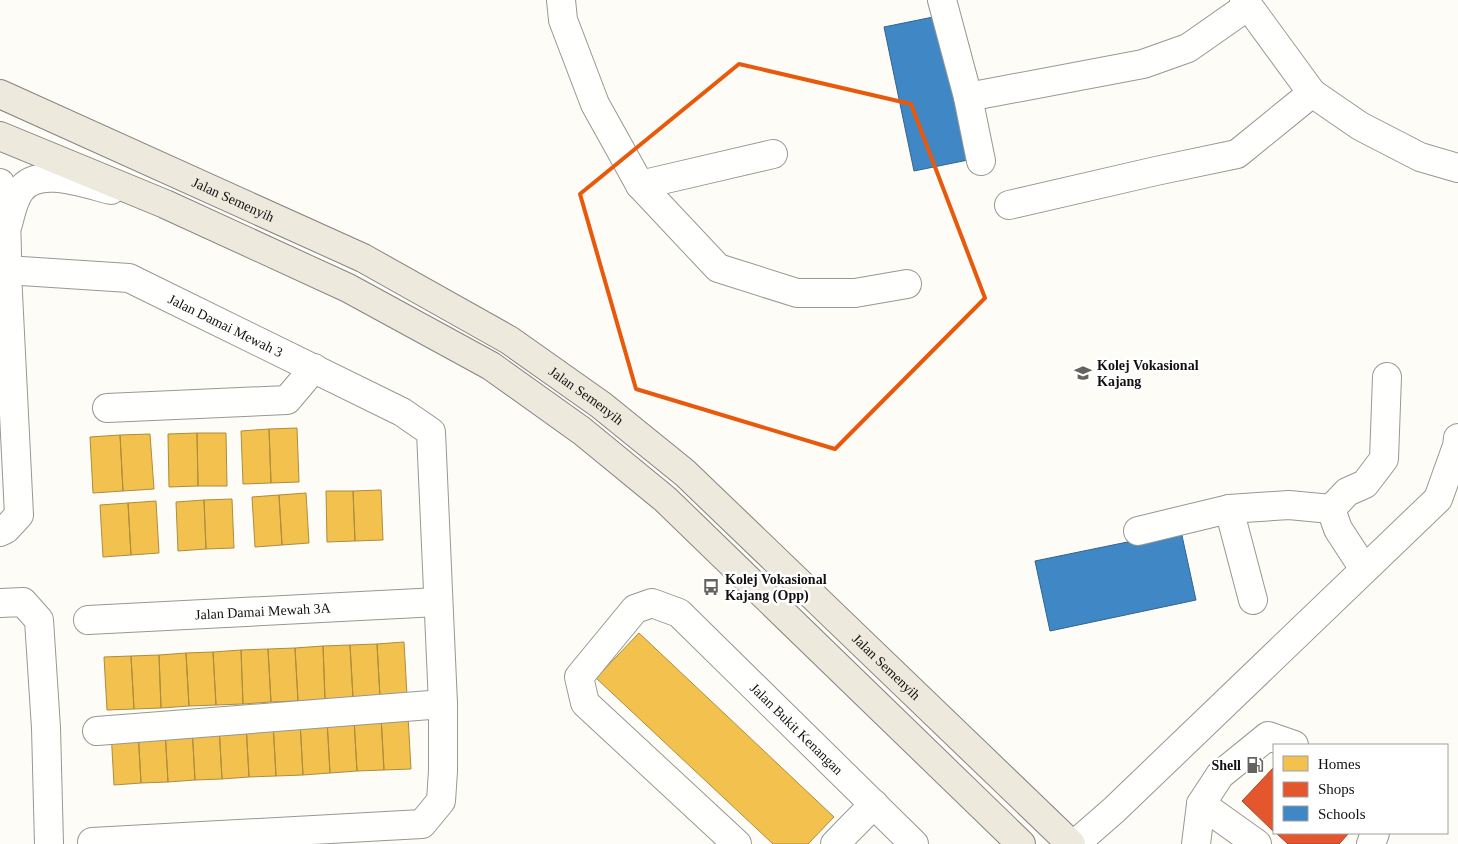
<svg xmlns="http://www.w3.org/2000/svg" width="1458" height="844" font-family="'Times New Roman',serif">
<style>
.homes{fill:#f2c14e;stroke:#ae8c3c}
.shops{fill:#e4572e;stroke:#a54225}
.schools{fill:#3f88c5;stroke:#31648f}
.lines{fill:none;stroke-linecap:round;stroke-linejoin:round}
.minor-casing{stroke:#979795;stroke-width:30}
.major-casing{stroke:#858482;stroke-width:30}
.minor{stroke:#fffffe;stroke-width:28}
.major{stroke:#ede9dc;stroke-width:28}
.marked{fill:none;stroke:#e8590c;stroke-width:4;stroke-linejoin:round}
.labels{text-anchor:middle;stroke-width:5;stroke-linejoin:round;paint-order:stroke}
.street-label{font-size:14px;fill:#111;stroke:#fff}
.poi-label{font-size:14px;font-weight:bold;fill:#111;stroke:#fff;text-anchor:start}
</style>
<rect width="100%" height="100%" fill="#fdfcf7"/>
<path class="homes" d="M297,428L299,482L271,483L269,429Z
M269,429L271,483L243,484L241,431Z
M197,433L198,486L169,487L168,434Z
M197,433H226L227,486H198Z
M150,434L154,489L123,491L120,435Z
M120,435L123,491L93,493L90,437Z
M381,490L383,540L355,541L353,491Z
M326,491H353L355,541L327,542Z
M306,493L309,543L282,545L279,495Z
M279,495L282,545L255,547L252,497Z
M232,499L234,548L206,549L204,500Z
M204,500L206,549L178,551L176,502Z
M156,501L159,553L131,555L128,503Z
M128,503L131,555L103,557L100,505Z
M639,633L834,817L808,844H773L596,678Z
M404,642L407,695L380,697L377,644Z
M377,644L380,697L353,698L350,645Z
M350,645L353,698L325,699L323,646Z
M323,646L325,699L298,701L295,648Z
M295,648L298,701L271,702L268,649Z
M268,649L271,702L243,704L241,650Z
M241,650L243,704L216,705L213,652Z
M213,652L216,705L189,706L186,653Z
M186,653L189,706L161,708L159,655Z
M159,655L161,708L134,709L131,656Z
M131,656L134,709L107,710L104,657Z
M408,716L411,769L384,770L381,717Z
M381,717L384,770L357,771L354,719Z
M354,719L357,771L330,773L327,720Z
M327,720L330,773L303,775L300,722Z
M300,722L303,775L276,776L273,723Z
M273,723L276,776L249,777L246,724Z
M246,724L249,777L222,779L219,726Z
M219,726L222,779L195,780L192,727Z
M192,727L195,780L168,782L165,729Z
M165,729L168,782L141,783L138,730Z
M138,730L141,783L114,785L111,731Z"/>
<path class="shops" d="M1274,767V832L1242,801Z
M1276,833H1349L1339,844H1288Z"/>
<path class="schools" d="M938,16L968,160L914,171L884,27Z
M1181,531L1196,600L1050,631L1035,561Z"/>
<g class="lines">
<g class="minor-casing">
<g id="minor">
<path d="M561,0L563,20L595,104L640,185L718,268L797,293H855L907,284"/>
<path d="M942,0L968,97L981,161"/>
<path d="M1244,0L1312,93L1360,126L1420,157L1458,168"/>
<path d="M968,97L1143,64L1188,48L1248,6"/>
<path d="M0,183C9,218 6,256 8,293C11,367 15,441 19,515L6,529L0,532"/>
<path d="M640,185L773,154"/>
<path d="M1009,205L1156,171L1237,154L1312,93"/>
<path d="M8,224C11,213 13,201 20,191C37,165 86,184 111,190"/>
<path id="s1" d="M6,270L129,278L402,412L431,432L443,704V771L441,801L422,824L92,842"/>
<path d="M107,408L287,400L314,368"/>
<path d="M1229,509L1253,600"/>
<path d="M1138,531L1229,509L1289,505L1331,509"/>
<path d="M1364,569L1338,529L1331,509L1347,492L1365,484L1384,459L1387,377"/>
<path d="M0,603L23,602L39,620L46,728L49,844"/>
<path id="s2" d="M88,620L438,602"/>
<path d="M97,731L443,704"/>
<path d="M1201,804L1257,844"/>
<path id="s3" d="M737,844L585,703L579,677L635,609L652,603L679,613L914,844"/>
<path d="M835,844L874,804"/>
<path d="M1075,844L1114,810L1438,499L1457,446L1458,438"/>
<path d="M1196,844L1201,804L1220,775L1268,736L1294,745"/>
<path d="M1371,844L1375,833"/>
</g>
</g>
<g class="major-casing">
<g id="major">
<path id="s4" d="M0,94L363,258L509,340L601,405L685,473L1071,844"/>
<path d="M0,136L165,204L348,288L491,366L582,431L665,499L1021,844"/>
</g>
</g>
<use href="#minor" class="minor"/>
<use href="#major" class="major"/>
</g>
<path class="marked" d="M739,64L911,104L985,298L835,449L636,389L580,194Z"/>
<defs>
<g id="university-bare" transform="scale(1.35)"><path d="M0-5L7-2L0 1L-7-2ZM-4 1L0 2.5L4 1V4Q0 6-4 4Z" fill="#646362" stroke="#fff" stroke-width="2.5" paint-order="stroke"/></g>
<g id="bus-bare" transform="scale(1.35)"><path d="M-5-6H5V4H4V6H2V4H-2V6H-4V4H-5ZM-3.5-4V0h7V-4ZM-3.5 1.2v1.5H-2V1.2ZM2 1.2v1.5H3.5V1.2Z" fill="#646362" stroke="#fff" stroke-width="2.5" paint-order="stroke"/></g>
<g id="fuel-bare" transform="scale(1.35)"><path d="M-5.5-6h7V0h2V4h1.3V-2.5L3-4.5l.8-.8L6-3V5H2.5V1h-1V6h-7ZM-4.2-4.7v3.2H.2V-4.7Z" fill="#646362" stroke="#fff" stroke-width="2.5" paint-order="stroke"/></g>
</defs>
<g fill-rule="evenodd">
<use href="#university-bare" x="1083" y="373"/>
<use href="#bus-bare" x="711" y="587"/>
<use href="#fuel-bare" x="1255" y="765"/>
</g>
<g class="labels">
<g class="street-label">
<text dy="5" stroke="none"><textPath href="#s4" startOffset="256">Jalan Semenyih</textPath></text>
<text dy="5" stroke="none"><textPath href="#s1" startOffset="231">Jalan Damai Mewah 3</textPath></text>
<text dy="5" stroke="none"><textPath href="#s4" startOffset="661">Jalan Semenyih</textPath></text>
<text dy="5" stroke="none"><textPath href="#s2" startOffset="175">Jalan Damai Mewah 3A</textPath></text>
<text dy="5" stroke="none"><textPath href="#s4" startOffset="1066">Jalan Semenyih</textPath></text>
<text dy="5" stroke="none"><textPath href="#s3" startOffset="534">Jalan Bukit Kenangan</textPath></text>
</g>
<g class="poi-label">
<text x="1097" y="370">Kolej Vokasional<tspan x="1097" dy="16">Kajang</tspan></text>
<text x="725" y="584">Kolej Vokasional<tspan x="725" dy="16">Kajang (Opp)</tspan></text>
<text x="1241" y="770" text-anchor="end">Shell</text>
</g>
</g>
<rect x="1273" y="744" width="175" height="90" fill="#ffffff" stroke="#a0a0a0"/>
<rect x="1283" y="756" width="25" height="15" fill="#f2c14e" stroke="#a0a0a0"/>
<text x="1318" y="769" font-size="15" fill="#111111">Homes</text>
<rect x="1283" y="782" width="25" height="15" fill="#e4572e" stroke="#a0a0a0"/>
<text x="1318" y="794" font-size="15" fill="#111111">Shops</text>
<rect x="1283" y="806" width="25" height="15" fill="#3f88c5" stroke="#a0a0a0"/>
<text x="1318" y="819" font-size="15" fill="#111111">Schools</text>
</svg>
